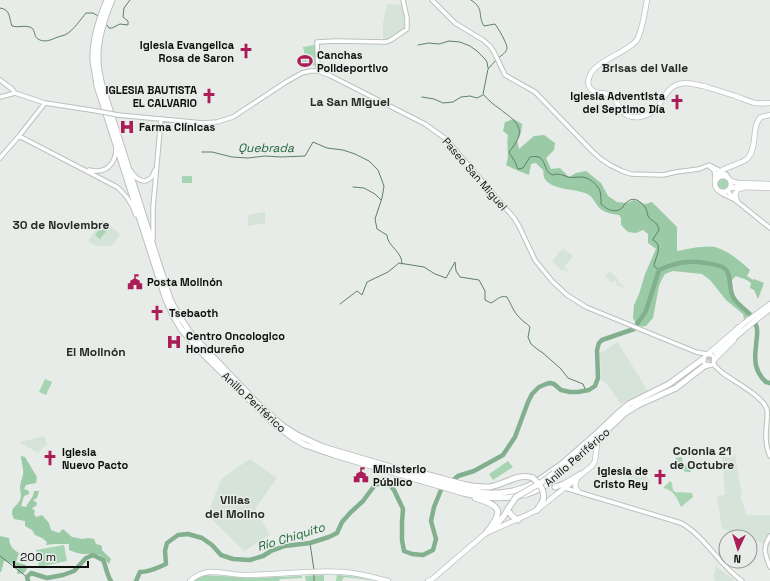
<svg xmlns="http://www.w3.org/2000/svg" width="770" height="581" font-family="'Space Grotesk',sans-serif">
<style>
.built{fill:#d6e3d9}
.green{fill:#a7d4b2}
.forest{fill:#9bcaa7}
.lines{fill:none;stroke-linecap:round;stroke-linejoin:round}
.stream{stroke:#5f8068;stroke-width:1}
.river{stroke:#82b08e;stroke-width:4.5}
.highway-tunnel{stroke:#c6cbc7;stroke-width:5;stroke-dasharray:5 2.5;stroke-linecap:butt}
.minor-casing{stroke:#bcc1bd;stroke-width:5.5}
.major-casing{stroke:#bcc1bd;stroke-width:6}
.highway-casing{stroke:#bcc1bd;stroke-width:7}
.minor{stroke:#fff;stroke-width:3.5}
.major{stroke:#fff;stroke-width:4.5}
.highway{stroke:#fff;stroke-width:5}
.minor-bridge-casing{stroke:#bcc1bd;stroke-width:5.5;stroke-linecap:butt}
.highway-bridge-casing{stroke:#bcc1bd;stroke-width:7;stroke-linecap:butt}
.minor-bridge{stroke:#fff;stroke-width:3.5}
.highway-bridge{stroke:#fff;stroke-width:5}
.labels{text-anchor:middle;stroke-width:3;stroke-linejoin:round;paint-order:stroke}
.poi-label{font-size:11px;font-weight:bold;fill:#0e100e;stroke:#e7ece8;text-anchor:start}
.street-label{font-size:11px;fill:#0e100e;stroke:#e7ece8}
.neighbourhood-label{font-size:12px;font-weight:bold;fill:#262b27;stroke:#e7ece8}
.water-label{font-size:12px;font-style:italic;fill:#20663a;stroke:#e7ece8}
</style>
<rect width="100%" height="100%" fill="#e7ece8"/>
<path class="built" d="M387,4L403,5L405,21V26L404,29L389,40L383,42V23Z
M265,212V223L248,226V215Z
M103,220L120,234L112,246H96L88,241Z
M563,248L573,256L564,268L565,267L568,270L567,272L563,269L562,271L552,261Z
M610,271L619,281L618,282L624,286L623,288L615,284H617V283L614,281L612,283L609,281V280L605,275Z
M618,342L619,343L620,346L648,391L621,404L606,383L601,380L600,353Z
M44,436L47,444L38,453L21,443L20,442Z
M735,454L742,496H740L746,513L748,515H770V532L765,542L762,543L750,540V537H742L722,528L717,496L725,495L722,457L731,458Z
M250,459L277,478L255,509L270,535L244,551L207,515L222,478Z
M638,465L651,482L639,490L627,476Z
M715,566L735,580L734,581H715L713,575L715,574Z"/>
<path class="green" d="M315,45L316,65L302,67V56H305L303,47Z
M192,176V183H182V176Z
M716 185a7 7 0 1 1 14 0a7 7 0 1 1-14 0Z
M102,226L107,230L100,239L95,235Z
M45,379L52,382L46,395L39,392Z
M682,457L683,465L691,466V472H685L675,458Z
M508,461L513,467L493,480L489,474Z
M670,481L672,483L673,490L675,492L692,493L693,497L681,507C677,498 674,490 663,488Z
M64,545L67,561L39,567L36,550Z
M204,575L253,578L302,576V578L280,579L279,581H192L200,576Z
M324,575V581H306L305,576Z
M337,575L348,576L378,581L344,577L342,581H336Z"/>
<path class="forest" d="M514,119L522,124L521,133L517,140L519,149L534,136L544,135L555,143L554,150L546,158L551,169L560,168L569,177L576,173L586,171L601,183L608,196L617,202L627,203L634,200L645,204L652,202L677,227V251C687,249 709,244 718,248C730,252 741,262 750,270L747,276L753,280L754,279L764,283L758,299L754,290L750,288L751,283C745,278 743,279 736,276L732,280C732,287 733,293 737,299C741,306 747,307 749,315L744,319L743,314L726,300L710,280L702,274L673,271L665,274L662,279L659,286L653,318L646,326L638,327L633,318L634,305L639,294L645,274L656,249L648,243V234L643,230L636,233L628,232L621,225V218L619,215C610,214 602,212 597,205C594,201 592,197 589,195C578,188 552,191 545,179C543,177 544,173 543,170L536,163L531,164L529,175C521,172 513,169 506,165C510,155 506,145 508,135L503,131L505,122Z
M21,456L25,457L37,477L36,483L26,485L24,489L29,491V494L24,496L21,506L26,507C28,502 34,497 34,491H39L37,498L33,500L37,503L36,506L32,508L35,511L34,514L36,517L42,515L49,523L51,530L59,533L63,529L72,537L82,539L88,538L94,539L96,544L100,545L102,546V550L111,559L109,564L100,555L91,554H83L77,553L69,550V544H54L46,545L47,542L42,538L35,535L32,530L25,526V521L14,519C8,508 17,507 20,500C22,495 20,492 20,487C20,483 22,479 23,475C24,468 21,462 21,456Z
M0,536L9,538C10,546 12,549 19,553L16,562L26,565L27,569L24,573L17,574L18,568L11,563L4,561L1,572H0Z"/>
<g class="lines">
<path class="stream" d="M471,0C485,9 477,15 484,26L495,24C498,28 507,43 507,48C507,52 501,56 498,58
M0,8C11,9 9,19 12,26C18,28 24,25 30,27C36,29 33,36 38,39C43,42 48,41 53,39C57,37 61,36 65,35C74,30 80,20 86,13H93L98,16
M107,25L109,28H112L120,24L128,25V21L123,17L124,8L130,0
M418,45L429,43L439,44L449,41L460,42L470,46L477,51L485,59L487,62L488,68
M496,60L488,69L483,94C488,100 494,105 500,109C508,116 522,123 519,136C517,142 513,147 509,152C510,155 512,156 513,159C516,162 516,166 518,169L523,168L530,157C549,153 541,172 553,175C559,173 562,175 568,177C572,178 576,177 581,177C589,177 597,184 600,191C601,195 601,200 601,204C607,210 616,214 623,207C624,205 625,203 627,202C634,196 640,201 645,207C647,210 647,213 648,216C651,222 657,220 659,230L653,239V240C664,245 655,258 654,266L659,270
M422,97L434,99L443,103L453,102L461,97L470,96L477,98L483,95
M202,152H212L232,157L248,158L265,156L281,157L305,156L313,142L327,148L343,150L355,154L369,161L378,170L384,186L382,198L375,219L377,229L387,235C387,246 403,252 402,264
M353,187L364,188L375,194L381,200
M340,304L357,291L362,295L367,282L388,272L399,263L424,267L435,274L446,278L455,262L456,271L460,277L479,280L485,291V300L491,303C497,300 500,295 507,297C511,304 514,313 520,318C523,322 527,323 530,327L528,337L531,344L537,349L543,353L561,369L568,378L583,384L586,391
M310,543L314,570
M0,556L27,577
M314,581V574"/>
<path class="river" d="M637,324L642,317L646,311L659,270C668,266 678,262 688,262C695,261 719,264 724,268C726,269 727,271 728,273C731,280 729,289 733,297C739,308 751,310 756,325C759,332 756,339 756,346C754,361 755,372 766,382L770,383
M28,581L27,577L31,573L47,578L63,575L74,571L86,558L93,555L103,560C106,566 107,576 111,581
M136,581L140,572C150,572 157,568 166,564L165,551L167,543L178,535L188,534L202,538L212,545L221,555L233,559L250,560L263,556L271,551L285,546L310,543L329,537L337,533L342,522L351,512L363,501L375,485L387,481L394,490L403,509L402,522V540L404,551L412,554L423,555L433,550L436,539L431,521L434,507L441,490L458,476L474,471L503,455L515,437L528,402L532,394L539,387L546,384L550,383L554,384L561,390L570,392H578L589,390L595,386L598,378L597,350L599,343L602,340L634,329"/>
<path class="highway-tunnel" d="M702,365L716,353"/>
<g class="minor-casing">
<path id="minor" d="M432,0L455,23L483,40L490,46L494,52L505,75L535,92L593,152L601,159L610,165L622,171L631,174L663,175L676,172L699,169L709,165L715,168L727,175
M318,71L317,42L336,41L386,42L391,40L407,29V18L403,0
M0,80L12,89L15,93
M0,97L15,93L45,103L97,111
M118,115L203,123L217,122L233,117L286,82L302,73L310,71H318L329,75L425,124L446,139L452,146L514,218L519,226L535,260L552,281L567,295L586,307L696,352L707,354
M19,136L117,187C127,196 131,202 136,215
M0,158L19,136L45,103
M710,167L714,170L715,176
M89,170C105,174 116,165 116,148
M131,171C135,177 138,181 146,181L152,177L155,170
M728,191L734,199L770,228
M721,193L733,199
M153,239V207L161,119
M703.5 360a5.5 5.5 0 1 1 11 0a5.5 5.5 0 1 1-11 0Z
M713,364C716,367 720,371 724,374C735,382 764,397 767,410C768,418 766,427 766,435C766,442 767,450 770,456
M565,488L681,523C706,537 719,565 742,581
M770,536C762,549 765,553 770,567"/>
</g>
<g class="major-casing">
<path id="major" d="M647,0C645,10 642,34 636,41C626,53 596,61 590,75C586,85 589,91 599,93C603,93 608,94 611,96C616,99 618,106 622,111C632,122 650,117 658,106C666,95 669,84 685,83C691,83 697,85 703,86C713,89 724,92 735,96C741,98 748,101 755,103C760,104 765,103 770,103
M715 184a8 8 0 1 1 16 0a8 8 0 1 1-16 0Z
M731,181L738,183L770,184
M715,182C713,167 741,166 748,158C758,146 751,126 761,117L770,115
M731,188L738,187L770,188
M737,201L735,194L738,189L743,188
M740,333L746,328L770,309
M708,354L743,324L770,304
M714,360L734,340
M577,479C575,484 574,487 578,491
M190,581C195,576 201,573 209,572C220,571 233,575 245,575C278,575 310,570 343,572C358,573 373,577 388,581
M428,581L431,580L437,575L486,533L527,515L537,510L592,466L595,461L597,444L601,437"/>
</g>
<g class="highway-casing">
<path id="highway" d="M107,0C99,19 92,40 93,61C94,69 96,77 97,86L166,300L174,317L181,329L202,353L267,417L278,427L293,438L305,445L334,455L463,493C493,500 526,502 551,481C560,474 567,466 576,459C592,443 609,429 625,413L638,405L676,388L703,367L708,365
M112,0C104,19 97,39 98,60C98,68 100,77 102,85L170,299C177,313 184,325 194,337L257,403L283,426L297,435L323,447L455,486L479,492L488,493H500L513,491L526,487L536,482L562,464L594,436L617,414L629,404L669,384L703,359
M731,336L738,328
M716,353L742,331
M420,473C442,477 465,488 489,487C505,485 518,472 533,478
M555,487L564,484L581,474
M475,498C502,506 504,511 486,533
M508,509C510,515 513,517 518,520
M537,510L543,501
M495,526L504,516L508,509"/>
</g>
<use href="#minor" class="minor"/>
<use href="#major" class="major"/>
<use href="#highway" class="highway"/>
<g class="minor-bridge-casing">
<path id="minor-bridge" d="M97,111L118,115"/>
</g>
<g class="highway-bridge-casing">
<path id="highway-bridge" d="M533,478C541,486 545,490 543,501
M508,509L516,497L542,482L554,473"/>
</g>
<use href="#minor-bridge" class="minor-bridge"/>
<use href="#highway-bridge" class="highway-bridge"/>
</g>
<defs>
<g id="church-bare" transform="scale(1.2)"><path d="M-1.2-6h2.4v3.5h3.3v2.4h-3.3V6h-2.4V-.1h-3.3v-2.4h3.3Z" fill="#ab1c58" stroke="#e7ece8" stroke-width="2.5" paint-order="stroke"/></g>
<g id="stadium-bare" transform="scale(1.2)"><path d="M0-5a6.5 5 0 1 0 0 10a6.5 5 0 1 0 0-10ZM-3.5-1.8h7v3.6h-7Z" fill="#ab1c58" stroke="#e7ece8" stroke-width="2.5" paint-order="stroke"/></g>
<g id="hospital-bare" transform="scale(1.2)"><path d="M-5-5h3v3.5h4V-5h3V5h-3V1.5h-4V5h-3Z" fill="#ab1c58" stroke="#e7ece8" stroke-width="2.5" paint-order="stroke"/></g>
<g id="civic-bare" transform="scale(1.2)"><path d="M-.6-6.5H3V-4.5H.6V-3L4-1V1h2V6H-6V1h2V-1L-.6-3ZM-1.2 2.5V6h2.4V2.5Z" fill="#ab1c58" stroke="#e7ece8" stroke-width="2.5" paint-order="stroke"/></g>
</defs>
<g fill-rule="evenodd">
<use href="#church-bare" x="246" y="51"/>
<use href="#stadium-bare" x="305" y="61"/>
<use href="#church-bare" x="209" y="96"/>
<use href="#church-bare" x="677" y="102"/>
<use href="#hospital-bare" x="127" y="127"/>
<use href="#civic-bare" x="135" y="282"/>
<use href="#church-bare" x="157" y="313"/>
<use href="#hospital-bare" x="174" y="342"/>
<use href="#church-bare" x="50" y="458"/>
<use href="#civic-bare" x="361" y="475"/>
<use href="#church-bare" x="660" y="477"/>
</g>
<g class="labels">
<g class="poi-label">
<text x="234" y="49" text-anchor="end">Iglesia Evangelica<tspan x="234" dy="13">Rosa de Saron</tspan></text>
<text x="317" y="59">Canchas<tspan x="317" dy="13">Polideportivo</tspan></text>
<text x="197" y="94" text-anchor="end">IGLESIA BAUTISTA<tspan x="197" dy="13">EL CALVARIO</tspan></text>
<text x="665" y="100" text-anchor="end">Iglesia Adventista<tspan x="665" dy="13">del Septimo Día</tspan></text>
<text x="139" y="131">Farma Clínicas</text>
<text x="147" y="286">Posta Molinón</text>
<text x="169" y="317">Tsebaoth</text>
<text x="186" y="340">Centro Oncologico<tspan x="186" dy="13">Hondureño</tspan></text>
<text x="62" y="456">Iglesia<tspan x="62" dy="13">Nuevo Pacto</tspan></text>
<text x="373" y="473">Ministerio<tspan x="373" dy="13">Público</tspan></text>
<text x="648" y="475" text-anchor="end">Iglesia de<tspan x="648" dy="13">Cristo Rey</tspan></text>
</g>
<g class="street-label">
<text transform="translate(475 174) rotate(49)" y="4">Paseo San Miguel</text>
<text transform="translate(254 402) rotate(43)" y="4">Anillo Periférico</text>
<text transform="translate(577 457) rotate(-41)" y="4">Anillo Periférico</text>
</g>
<g class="neighbourhood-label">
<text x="645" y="72">Brisas del Valle</text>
<text x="350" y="106">La San Miguel</text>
<text x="61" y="229">30 de Noviembre</text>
<text x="96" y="356">El Molinón</text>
<text x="702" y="455">Colonia 21<tspan x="702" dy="14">de Octubre</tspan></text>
<text x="235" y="504">Villas<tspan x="235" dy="14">del Molino</tspan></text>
</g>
<g class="water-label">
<text x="266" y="152">Quebrada</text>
<text transform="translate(291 537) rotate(-17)" y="4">Río Chiquito</text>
</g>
</g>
<g transform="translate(738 549) rotate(184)"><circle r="19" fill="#e7ece8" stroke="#909491"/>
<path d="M0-3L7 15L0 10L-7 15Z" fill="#ab1c58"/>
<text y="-6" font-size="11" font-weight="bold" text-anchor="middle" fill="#0e100e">N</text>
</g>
<path d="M14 561v6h74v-6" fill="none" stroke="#0e100e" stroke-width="2"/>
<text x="20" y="561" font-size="12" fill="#0e100e" stroke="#e7ece8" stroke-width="3" paint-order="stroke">200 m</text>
</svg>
